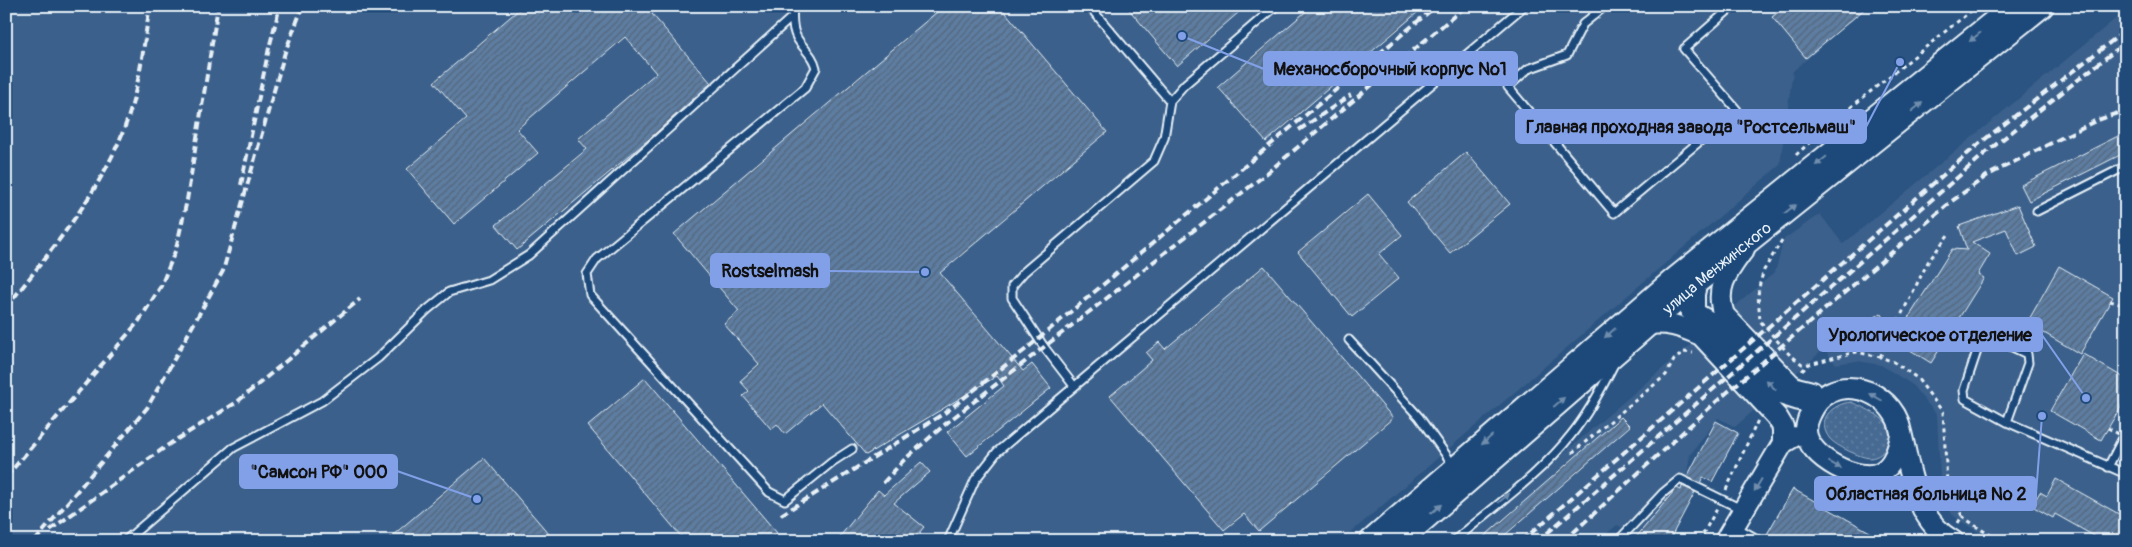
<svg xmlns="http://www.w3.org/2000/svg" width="2132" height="547" font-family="Pangolin,sans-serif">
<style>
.built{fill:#3a608b}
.grass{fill:url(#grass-dots);stroke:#98aec6}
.building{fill:url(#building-hatch);stroke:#e8f1f8}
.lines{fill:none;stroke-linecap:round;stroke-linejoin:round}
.lane-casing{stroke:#e8f1f8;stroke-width:11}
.secondary-casing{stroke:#e8f1f8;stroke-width:24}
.primary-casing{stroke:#e8f1f8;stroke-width:26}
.path{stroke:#e8f1f8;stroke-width:3;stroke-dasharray:4 4;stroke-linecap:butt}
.lane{stroke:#1f4a7a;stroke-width:7}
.secondary{stroke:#1f4a7a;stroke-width:20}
.primary{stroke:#1f4a7a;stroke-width:22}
.rail{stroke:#e8f1f8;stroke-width:4;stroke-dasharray:8 4;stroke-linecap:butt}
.path-bridge{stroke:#e8f1f8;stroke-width:3;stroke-dasharray:4 4;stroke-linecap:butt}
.oneway{fill:#6f8dac}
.labels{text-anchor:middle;stroke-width:4.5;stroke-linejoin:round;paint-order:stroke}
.street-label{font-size:16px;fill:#e8f1f8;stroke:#1f4a7a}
.leader{fill:none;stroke:#82a0e8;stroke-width:2}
.callout-dot{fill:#82a0e8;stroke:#1f4a7a;stroke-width:2}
.callout{fill:#82a0e8;stroke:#82a0e8;stroke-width:2}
.callout-label{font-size:18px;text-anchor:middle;font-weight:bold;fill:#111}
</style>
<defs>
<pattern id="grass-dots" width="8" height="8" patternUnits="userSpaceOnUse" patternTransform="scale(1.25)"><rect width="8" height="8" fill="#476b93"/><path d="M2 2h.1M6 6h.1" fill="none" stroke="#6281a3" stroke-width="1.8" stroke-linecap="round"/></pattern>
<pattern id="building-hatch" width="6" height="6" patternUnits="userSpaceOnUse" patternTransform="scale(1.25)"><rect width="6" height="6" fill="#5d7da1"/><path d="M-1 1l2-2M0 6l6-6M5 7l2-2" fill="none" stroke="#53657a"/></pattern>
</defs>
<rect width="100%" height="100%" fill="#2b5482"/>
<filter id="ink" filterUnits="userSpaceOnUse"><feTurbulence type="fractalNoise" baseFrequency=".02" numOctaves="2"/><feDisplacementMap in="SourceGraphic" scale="10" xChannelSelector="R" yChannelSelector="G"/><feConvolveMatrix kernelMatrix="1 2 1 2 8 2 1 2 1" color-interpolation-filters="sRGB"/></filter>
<g filter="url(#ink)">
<path class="built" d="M6,6H1869L1793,71L1780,165L1341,541H6Z
M2126,10V541H1994L1965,524L1954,516L1941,498L1937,415L1911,384L1881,365L1857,361L1836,364L1824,349L1735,427L1718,418L1690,455L1686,480L1636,535L1617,525L1598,541H1461L1775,272L1784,239L1820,214L1843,244Z"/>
<path class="grass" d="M1851,402C1867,409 1901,422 1888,445C1884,452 1879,457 1870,458C1861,458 1836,446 1830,439C1815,420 1832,404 1851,402Z"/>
<path class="building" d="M523,6H661L652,14L711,83L648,140L517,250L496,225L587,149L578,139L656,73L625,37L517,129L538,153L454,224L407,169L466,119L434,82Z
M944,6H1000L1107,132L940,273L1023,371L1032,364L1051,388L967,456L947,432L1004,386L997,376L866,455L822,403L785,434L777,424L771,429L743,396L749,391L740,381L759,364L724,324L739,311L674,234Z
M1126,6H1246L1177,66Z
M1312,6H1425L1266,142L1218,87Z
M1786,6H1868L1806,58L1772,17Z
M2126,132V152L2029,201L2021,185Z
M1466,152L1510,204L1450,253L1407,202Z
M1368,194L1402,235L1379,254L1399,278L1352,317L1298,252Z
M2018,205L2036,247L2018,256L2006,229L1972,242L1990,254L1978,274L1984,278L1931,363L1878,330L1848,351L1840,341L1881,313L1897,336L1952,249L1967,250L1959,226Z
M1264,266L1393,418L1259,531L1244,514L1224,530L1110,396L1152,360L1146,353L1159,342L1165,349Z
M2059,266L2113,297L2080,354L2027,323Z
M2083,354L2126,379V398L2101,440L2050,411Z
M645,378L777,533L768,541H685L588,426Z
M1621,417L1630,426L1498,541H1479Z
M1716,421L1738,433L1712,482L1703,477L1700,483L1687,477Z
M484,458L555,541H386Z
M921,462L930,472L894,503L924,527L912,541H836L878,490L884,495Z
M2056,479L2126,518V541H2103L2055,514L2053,518L2032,506L2040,492L2047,496Z
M1682,486L1695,492L1669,541H1633L1674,491L1677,488L1681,490Z
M1793,489L1886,541H1810L1801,536L1799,541H1779L1767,534Z"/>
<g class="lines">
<g class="lane-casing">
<path id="lane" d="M793,6C792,16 792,29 797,38C803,49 813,54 816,68L805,88L597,259L587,274L590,295L769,492L785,500L832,462L852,449
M1089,6L1170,101
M1605,6L1583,24L1567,55L1528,69L1508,87L1614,213L1737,110L1684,49L1733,6
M2037,211L2126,166
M1349,340L1419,417L1454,466
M1074,386L1044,347L1012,298V286L1024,272L1154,161L1164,138L1170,101L1184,85L1276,6
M2007,422L2028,363L2027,354L1983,333L1964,390L1965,399L2007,422L2126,474
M2108,467L2126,432
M1736,527L1761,541
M125,541L233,448L322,401L378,358L427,310L449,292L489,280L529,255L792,17
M948,541L975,480L997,452L1524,6
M1454,541C1493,507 1539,476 1571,435C1588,414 1601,390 1613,366
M1618,541L1663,493L1680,479L1743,510"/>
</g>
<g class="secondary-casing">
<path id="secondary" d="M1744,249C1728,271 1714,287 1724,315L1790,384L1796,388L1812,392
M1699,273L1694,294V311L1701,335L1777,417L1783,427V443
M1690,310L1713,324L1780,394L1815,405
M1648,324C1671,322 1681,327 1701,335
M1901,436C1898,449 1894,465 1881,472C1860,485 1807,457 1806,431C1806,425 1808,419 1811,413C1829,373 1883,385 1898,421C1910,461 1911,518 1953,541
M1725,541L1783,443L1793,437"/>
</g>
<g class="primary-casing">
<g id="primary">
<path d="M1371,541L1671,282L2013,6"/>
<path id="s1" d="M1399,541L1695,284L2042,6"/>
</g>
</g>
<path class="path" d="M1796,155L1825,128L1977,6
M1782,240L1764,270L1760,283L1758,295L1760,321L1789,354L1802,364H1809
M2110,301L2126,306
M1880,357L1928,262L1948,235
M1802,371L1809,364L1856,352L1880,357L1894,362L1917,378L1943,412L1947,483L1962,516L1958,523
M1572,453L1666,375L1674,360L1684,352L1693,353
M1726,490L1758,420
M1962,516L1980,529L2001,541
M1699,541L1717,509"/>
<use href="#lane" class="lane"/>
<use href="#secondary" class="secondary"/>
<use href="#primary" class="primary"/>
<path class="rail" d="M1299,130L1351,95
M241,185L269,48L280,6
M6,308C57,242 116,176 135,93C142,65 145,35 150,6
M6,477L139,321L161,286L176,249L187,200L218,6
M883,483L904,460L949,421L1261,178L1466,6
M781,515L946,412L1025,350L1436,6
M50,530L171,443L237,402L360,299
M35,541L147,408L223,271L285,52L303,6
M1522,541L1980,143L2126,30
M1538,541L1989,150L2126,42
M1564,541L1717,401L1952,201L1988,175L2095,121L2126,110"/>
<path class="path-bridge" d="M2108,428L2126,438"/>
</g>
<defs><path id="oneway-solid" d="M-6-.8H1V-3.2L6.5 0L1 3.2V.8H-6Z" transform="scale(1.25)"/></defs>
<g class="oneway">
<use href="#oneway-solid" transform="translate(1975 37) rotate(141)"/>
<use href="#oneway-solid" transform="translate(1917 107) rotate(-39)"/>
<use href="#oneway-solid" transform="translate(1821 161) rotate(141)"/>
<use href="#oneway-solid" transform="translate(1790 209) rotate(-38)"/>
<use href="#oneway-solid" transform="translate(1610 333) rotate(139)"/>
<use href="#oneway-solid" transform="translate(1771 385) rotate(-133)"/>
<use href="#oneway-solid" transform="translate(1876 397) rotate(-150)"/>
<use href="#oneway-solid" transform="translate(1559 402) rotate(-41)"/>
<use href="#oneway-solid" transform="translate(1487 440) rotate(139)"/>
<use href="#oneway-solid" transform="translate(1835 465) rotate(28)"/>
<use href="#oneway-solid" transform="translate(1758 485) rotate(121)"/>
<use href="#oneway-solid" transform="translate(1504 498) rotate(-40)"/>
<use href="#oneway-solid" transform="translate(1436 509) rotate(-41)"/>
</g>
</g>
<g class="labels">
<g class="street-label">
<text dy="6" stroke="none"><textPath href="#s1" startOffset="419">улица Менжинского</textPath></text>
</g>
</g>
<path class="leader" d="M1182 36L1264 69M1900 62L1866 127M925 272L829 271M2086 398L2042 335M477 499L397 471M2042 416L2036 494"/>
<g class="callout-dot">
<circle cx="1182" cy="36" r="5"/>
<circle cx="1900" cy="62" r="5"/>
<circle cx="925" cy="272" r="5"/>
<circle cx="2086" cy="398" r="5"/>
<circle cx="477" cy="499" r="5"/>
<circle cx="2042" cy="416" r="5"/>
</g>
<g class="callout">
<rect x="1264" y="52" width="253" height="33" rx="5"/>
<rect x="1516" y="110" width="350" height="33" rx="5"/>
<rect x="711" y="254" width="118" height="33" rx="5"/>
<rect x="1818" y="318" width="224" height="33" rx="5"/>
<rect x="240" y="455" width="157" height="33" rx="5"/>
<rect x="1815" y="477" width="221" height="33" rx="5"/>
</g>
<g class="callout-label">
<text x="1390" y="75">Механосборочный корпус №1</text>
<text x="1691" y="133">Главная проходная завода "Ростсельмаш"</text>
<text x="770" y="277">Rostselmash</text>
<text x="1930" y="341">Урологическое отделение</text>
<text x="319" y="478">"Самсон РФ" ООО</text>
<text x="1926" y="500">Областная больница № 2</text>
</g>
<rect width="2132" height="547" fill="none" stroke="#1f4a7a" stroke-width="25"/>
<rect x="12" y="12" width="2107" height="522" fill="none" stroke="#e8f1f8" stroke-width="2" filter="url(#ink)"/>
</svg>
